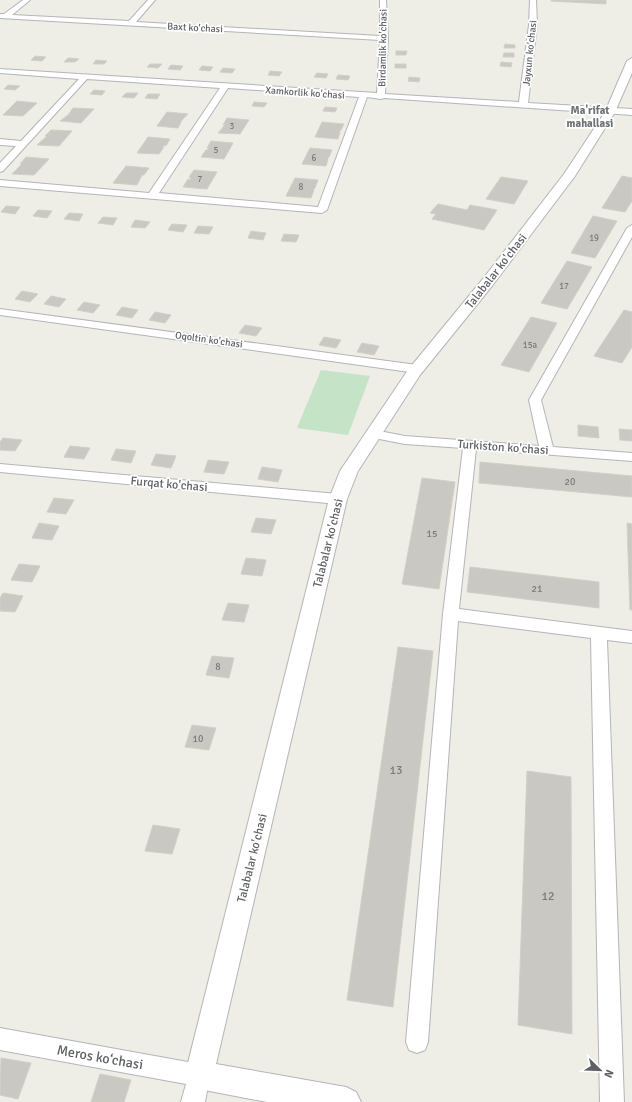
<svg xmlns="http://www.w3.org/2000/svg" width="632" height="1102" font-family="Signika,sans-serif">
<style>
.green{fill:#c5e3c7}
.building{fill:#cac8c2;stroke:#d2cfc5}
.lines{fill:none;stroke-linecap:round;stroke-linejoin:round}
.minor-casing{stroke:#b3b5b9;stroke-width:2}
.tertiary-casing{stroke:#b3b5b9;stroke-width:2}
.minor{fill:#fff;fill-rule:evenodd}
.tertiary{fill:#fff;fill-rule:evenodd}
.labels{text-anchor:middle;stroke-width:3.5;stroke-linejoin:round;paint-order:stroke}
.far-number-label{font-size:9px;fill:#787a7c}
.far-street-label{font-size:10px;fill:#5d6064;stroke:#fff}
.number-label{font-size:10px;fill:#787a7c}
.far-neighbourhood-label{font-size:11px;font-weight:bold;fill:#6e7276;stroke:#fff}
.street-label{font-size:12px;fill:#5d6064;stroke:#fff}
.near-number-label{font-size:12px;fill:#787a7c}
.near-street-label{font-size:14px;fill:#5d6064;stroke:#fff}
</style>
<rect width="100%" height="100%" fill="#eeede6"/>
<path class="green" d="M321,370L370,376L348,435L297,428Z"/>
<path class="building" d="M551,0H606V4L551,1Z
M505,44L515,45V48H504Z
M396,51H407L406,55H396Z
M504,53H514V57H503Z
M35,56L46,57L42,61L31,60Z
M68,58L79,59L75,62H64Z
M96,60L107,61L104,64H93Z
M501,62L512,63L511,67L500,66Z
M150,64H162L158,68L147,67Z
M395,64H406V68H395Z
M171,65L183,66L180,70L168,69Z
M202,66L213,67L210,71L199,70Z
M223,68L235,69L232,73L220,72Z
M270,71L282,72L279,76L268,75Z
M317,73L328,74L326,78L314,77Z
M338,75L350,76L348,80L336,79Z
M409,77L420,78L419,82L408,81Z
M8,85L20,86L15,90L4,89Z
M94,90L105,91L102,95L90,94Z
M126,93H138L134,98L122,97Z
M148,94H160L157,99L145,98Z
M17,101L37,103L23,116L3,115Z
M254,102L267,103L264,107L252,106Z
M325,107L337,108L335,112L323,111Z
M73,108L94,109L81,123L60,121L68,115Z
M167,112L188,114L182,120L178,128L157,126Z
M227,118L249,120L240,134L218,133L225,125H223Z
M322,122L344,124L341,130L339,132H340L338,139L315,137Z
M51,130L72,131L59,146L37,145L47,136H45Z
M148,137L170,139L166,146L164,145L163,147H164L159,154L137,153Z
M211,141L233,143L224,159L201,157L206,150H207L209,148H207Z
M310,148L332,150L329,157L327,159H328L326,166L302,164Z
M26,157L49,159L34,175L12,174L22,164H20Z
M126,166L149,168L144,175H142L137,185L113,183Z
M194,170L217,172L207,189L183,187L188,179L190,180L191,178L189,177Z
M622,176L632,178V201L625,212L602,208Z
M501,177L528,181L514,204L486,199Z
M295,178L318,180L315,188L313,190H314L311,198L286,196Z
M438,204L467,210L470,205L497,210L484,230L432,219L436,214L430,213Z
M6,206L20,207L15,214L1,212Z
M38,210L52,211L47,218L33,216Z
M69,213L83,214L79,221L64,219Z
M593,216L617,221L595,258L571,253Z
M103,217L117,218L113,225L98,223Z
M135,220L150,222L145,228L131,227Z
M172,224L187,225L183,232L168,230Z
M198,226L213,227L209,234L194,233Z
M251,231L266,233L263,240L248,238Z
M284,234L299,235L296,242L281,241Z
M567,261L592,267L567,309L541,303Z
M22,291L38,294L30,302L15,299Z
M51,296L66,299L59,307L44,304Z
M84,302L100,305L93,313L77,310Z
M122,307L138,310L132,318L116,315Z
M624,310L632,312V347L622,363L594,356Z
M155,312L171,315L165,323L149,320Z
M531,317L557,323L529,372L501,365Z
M245,325L262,328L256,336L239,333Z
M324,337L341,340L336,348L319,345Z
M362,343L379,346L374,355L357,352Z
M578,425L598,427L599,438L578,436Z
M619,429L632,430V441L620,440Z
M3,438L22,440L15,451L0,450V442Z
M70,446L90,448L84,459L64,457Z
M116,449L136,451L131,463L111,460Z
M156,454L176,456L171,468L151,465Z
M208,460L229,462L224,474L204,472Z
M480,462L632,476V497L479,483Z
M262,467L282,470L278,482L258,479Z
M422,478L455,482L439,589L402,584Z
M54,498L74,500L66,514L47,512Z
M256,518L276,520L271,534L251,532Z
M39,523L59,526L52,540L32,538Z
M627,523L632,524V610H630Z
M246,558L266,560L262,576L241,574Z
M19,564L40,566L32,582L11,580Z
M470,567L599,582V608L467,592Z
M3,593L23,596L15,612L0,611V598Z
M228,603L249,605L244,622L222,620Z
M398,647L433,651L393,1007L347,1000Z
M212,656L234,658L229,678L206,675Z
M192,725L216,728L209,750L185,747Z
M527,771L571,777L572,1034L518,1025Z
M153,825L180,829L172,854L145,851Z
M1,1058L31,1063L18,1099L0,1095Z
M100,1074L131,1080L124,1102H91Z"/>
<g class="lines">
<g class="minor-casing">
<path id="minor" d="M23,0H30L12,15L129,21L148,0H155L136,22L380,36V0H386L388,38L385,94L519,102L529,25L530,0H536L537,25L528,103L632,109V115L384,98L381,99L367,97L327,210L322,213L0,186V180L149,193L220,88L87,79L3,171L0,172V163L16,146L0,145V139L21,141L79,79L0,73V69L377,93L380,40L0,18V14H4ZM228,88L359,97L318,207L159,193Z
M632,225V237L541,400L553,447L632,453V461L476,449L459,609L632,631V643L607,640L624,1102H600L591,638L458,621L428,1042L425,1050L417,1053L409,1050L406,1042L443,614L463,448L405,444L369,437L367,434L369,431L374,430L405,436L539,446L529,400L627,228Z
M0,309L417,365L421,366L423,369L421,372L417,373L0,315Z
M0,464L338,494L343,496L345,499L343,502L338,504L0,472Z
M0,1028L199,1064L207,1067L210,1075L205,1102H181L186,1084L0,1050Z"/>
</g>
<g class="tertiary-casing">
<path id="tertiary" d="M632,58V73L615,112L575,176L492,286L420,375L358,471L347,499L216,1064L346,1087L356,1092L361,1102H267L199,1089L189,1085L185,1075L329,499L340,471L408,370L482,280L564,174L605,112L627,61Z"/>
</g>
<use href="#minor" class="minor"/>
<use href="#tertiary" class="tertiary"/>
</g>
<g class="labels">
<g class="far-number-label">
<text x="232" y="129">3</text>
<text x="216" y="153">5</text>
<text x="314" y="161">6</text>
<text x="200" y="182">7</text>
<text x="301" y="190">8</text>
<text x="594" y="241">19</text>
<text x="564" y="289">17</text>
<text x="530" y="348">15a</text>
</g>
<g class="far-street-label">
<text transform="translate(195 27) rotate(3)" y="4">Baxt ko'chasi</text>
<text transform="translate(382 48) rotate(-89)" y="4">Birdamlik ko'chasi</text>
<text transform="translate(529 53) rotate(-84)" y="4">Jayxun ko'chasi</text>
<text transform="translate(305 92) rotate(4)" y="4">Xamkorlik ko'chasi</text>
<text transform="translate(209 339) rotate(8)" y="4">Oqoltin ko'chasi</text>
</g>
<g class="number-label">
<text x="570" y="485">20</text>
<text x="432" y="537">15</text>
<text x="537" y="592">21</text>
<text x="218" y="670">8</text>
<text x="198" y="742">10</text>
</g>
<g class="far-neighbourhood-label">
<text x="590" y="114">Ma'rifat<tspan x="590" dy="13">mahallasi</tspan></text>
</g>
<g class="street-label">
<text transform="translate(496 271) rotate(-52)" y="4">Talabalar ko'chasi</text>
<text transform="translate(503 447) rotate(4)" y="4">Turkiston ko'chasi</text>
<text transform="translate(169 484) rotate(5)" y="4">Furqat ko'chasi</text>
<text transform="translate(328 543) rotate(-76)" y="4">Talabalar ko'chasi</text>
<text transform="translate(252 858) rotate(-76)" y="4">Talabalar ko'chasi</text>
</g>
<g class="near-number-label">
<text x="396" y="774">13</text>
<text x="548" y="900">12</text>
</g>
<g class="near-street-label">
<text transform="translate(100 1057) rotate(10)" y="5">Meros ko‘chasi</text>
</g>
</g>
<g transform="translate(600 1070) rotate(113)" stroke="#ffffff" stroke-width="3" paint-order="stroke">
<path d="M0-3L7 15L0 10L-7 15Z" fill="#5d6064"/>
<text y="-6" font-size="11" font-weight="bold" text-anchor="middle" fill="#5d6064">N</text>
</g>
</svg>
